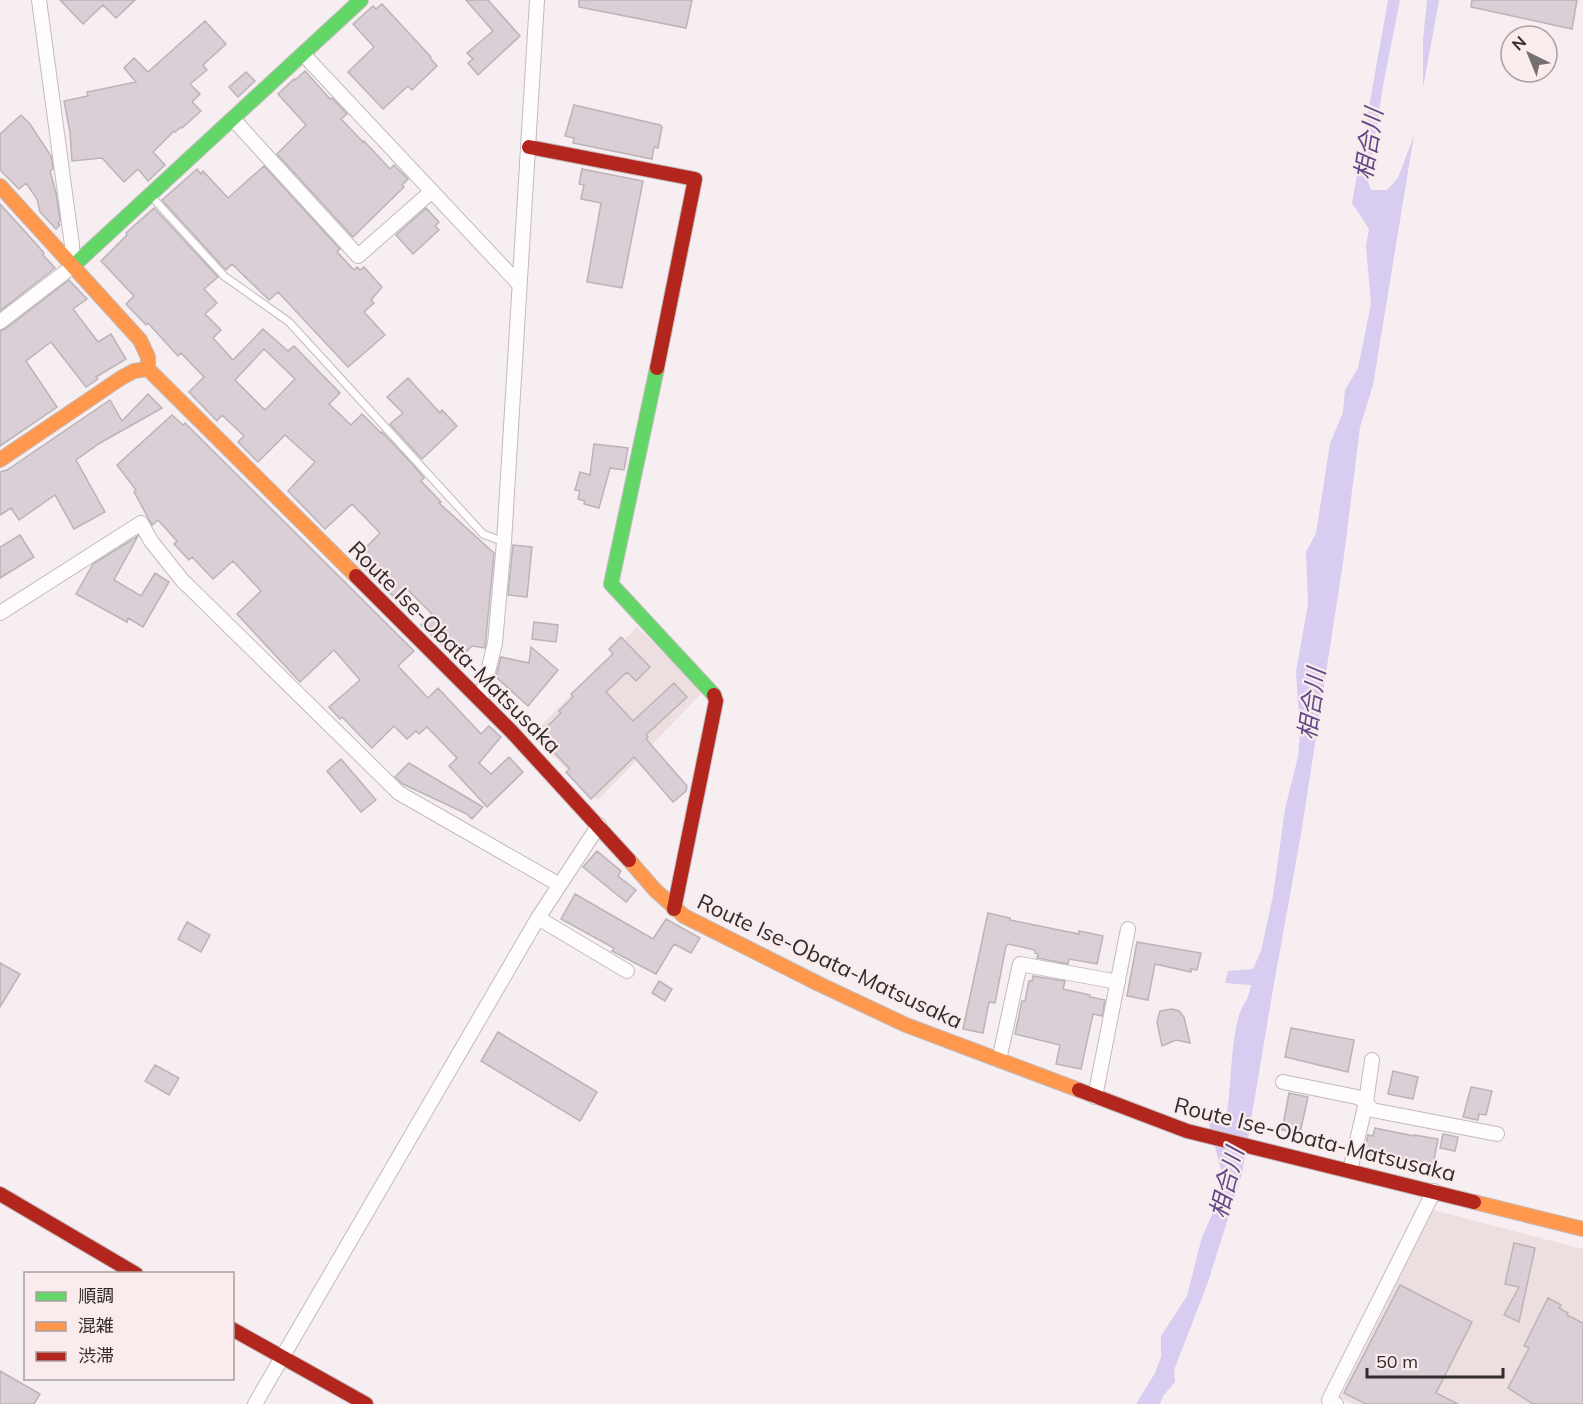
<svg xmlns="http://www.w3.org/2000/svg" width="1583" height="1404" font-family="Mulish,'Noto Sans JP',sans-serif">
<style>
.built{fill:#eddee0}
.water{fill:#d8ccf0}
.building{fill:#dbcfd7;stroke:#b9b4b6;stroke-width:1.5;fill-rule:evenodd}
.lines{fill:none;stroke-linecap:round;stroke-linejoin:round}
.lane-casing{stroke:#c2bbbd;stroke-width:9}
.street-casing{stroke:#c2bbbd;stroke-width:16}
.fast-casing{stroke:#c2bbbd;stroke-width:16}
.slow-casing{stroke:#c2bbbd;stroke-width:16}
.jam-casing{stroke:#c2bbbd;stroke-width:16}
.lane{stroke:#fefcfd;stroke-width:7}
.street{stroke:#fefcfd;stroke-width:14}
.fast{stroke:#63d668;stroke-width:14}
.slow{stroke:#ff974d;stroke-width:14}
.jam{stroke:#b3261e;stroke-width:14}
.labels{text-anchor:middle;stroke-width:4.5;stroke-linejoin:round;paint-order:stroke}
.street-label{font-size:22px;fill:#312b2c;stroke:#faebed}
.water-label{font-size:24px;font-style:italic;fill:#5d4988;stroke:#faebed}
</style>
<rect width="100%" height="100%" fill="#f6eef0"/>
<path class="built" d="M637,627L704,691L598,800L532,735Z
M1433,1210L1583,1249V1404H1353L1340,1398Z"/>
<path class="water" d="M1388,0H1400L1384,80L1368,182L1371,190H1387L1398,178L1414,135L1373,385L1360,427L1343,563L1301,834L1273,989L1242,1174L1207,1285L1174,1370L1175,1382L1163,1396L1160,1404H1136L1155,1373L1161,1357V1336L1187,1296L1202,1237L1212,1215L1222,1174L1209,1124L1211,1113L1221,1117L1227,1112C1232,1080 1230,1047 1239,1015C1243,1004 1250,997 1251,985L1225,983L1228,971L1253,969L1261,951L1273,896L1285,809L1298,757L1300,734L1296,672L1308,604L1306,552L1316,533L1330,444L1343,412L1345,390L1358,368L1371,304L1366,246L1369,229L1352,203Z
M1427,0H1439L1423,88V40Z"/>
<path class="building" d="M60,0H135L116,18L103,5L83,24Z
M466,0H488L520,36L478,75L468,63L473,59L467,53L493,31Z
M579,0H692L686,28L579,7Z
M1472,0H1577L1572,29L1471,7Z
M382,4L431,57L430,58L437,66L412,90L408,86L383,109L348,72L374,47L353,24L373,6L376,9Z
M205,21L226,44L203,65L207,70L190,84L200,94L192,102L201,111L182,128L181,127L175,132L174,131L153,152L165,165L148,181L138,169L124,182L102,158L72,161L70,132L64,101L88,96L87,92L136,82L124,68L134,58L148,72Z
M305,71L330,99L332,98L347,114L341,119L363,142L364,141L390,169L394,165L408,179L402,185L404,187L353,237L277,154L306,125L278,94L294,79L295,80Z
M246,72L255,81L238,97L229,87Z
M574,105L660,125L662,127L658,148L654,147L652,159L573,143L574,138L565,136Z
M21,115L30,124L51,156L53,169L50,171L56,193L60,221L58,223L60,225L56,229L40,212L37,199L26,183L19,189L0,170V134Z
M264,166L340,249L337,252L354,270L357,267L360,270L364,267L382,287L371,300L374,303L364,312L385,335L348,367L278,292L269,300L232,264L226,270L162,200L197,169L201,174L203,171L228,198Z
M582,169L643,181L622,288L587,282L601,203L581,199L584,185L579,184Z
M0,204L38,246L44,253L43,255L55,268L0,311Z
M154,208L218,277L204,289L217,303L205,314L221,330L213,338L233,360L263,329L288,351L294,346L340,393L329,404L351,425L362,414L381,433L382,432L414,466L424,478L421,481L441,502L439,503L494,553L485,648L472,646L464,654L457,646L450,653L421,625L432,614L406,588L395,598L355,559L380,533L352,504L325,529L288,491L315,462L285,435L258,462L238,442L244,436L222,415L217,421L189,392L204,377L181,353L178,356L148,323L146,325L126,304L134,296L101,261L127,235L126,233ZM264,349L295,379L265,410L235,380Z
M426,208L439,222L435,226L439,230L413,254L396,235Z
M69,280L87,299L73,309L98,342L111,334L126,359L96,377L98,379L86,387L51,342L26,361L57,407L0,446V331L5,329Z
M408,378L440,413L442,410L457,426L422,459L390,424L403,413L387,397Z
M148,394L162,408L100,443L76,460L105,512L74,529L55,495L19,520L11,508L0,515V472L7,470L110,400L122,421Z
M172,415L183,425L185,423L414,651L398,666L428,698L438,688L481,734L489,726L501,737L479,763L491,774L509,757L523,772L487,807L449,766L457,758L427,727L419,734L416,731L407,739L394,726L372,748L342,717L340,719L329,707L360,680L334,650L300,682L237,614L261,591L233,561L213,579L192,557L189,560L174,544L177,541L158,520L152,525L134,492L136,490L117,465Z
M594,444L628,448L624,470L610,468L599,508L584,504L585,501L578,499L580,491L575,490L580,472L590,475Z
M20,535L34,557L0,578V547Z
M138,536L114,580L141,596L155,573L169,582L143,627L128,618L127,622L76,594L93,564Z
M513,545L532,547L527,597L508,595Z
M534,622L558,625L556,642L532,639Z
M621,637L650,667L636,681L627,672L606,692L633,721L674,683L687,697L646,735L648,737L646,739L687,786L686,791L673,802L634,757L591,799L566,772L570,769L549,747L547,749L536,737L561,713L559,711L573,697L571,694L613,654L609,649Z
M531,647L558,670L528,706L496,677L501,657L529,663Z
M341,759L376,800L361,812L327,771Z
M409,763L424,772L483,807L472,819L467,814L403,784L395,777Z
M597,851L621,871L618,876L636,890L626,902L583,867Z
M575,894L653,939L666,919L700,938L691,953L674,944L656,974L612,951L614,948L561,919Z
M988,913L1010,918V920L1079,934V931L1103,936L1097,964L1069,959L1068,964L1037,958L1038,954L1035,953V950L1008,944L1006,946L995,1003L989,1002L983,1033L963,1029Z
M187,922L210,935L201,952L178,939Z
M1137,942L1201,953L1197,970L1191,969V972L1155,964L1148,1000L1127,996Z
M0,963L20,974L0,1007Z
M1033,976L1065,981L1063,989L1090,995V997L1105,1000L1102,1016L1093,1014L1081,1069L1056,1064L1060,1045L1015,1034L1022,1001H1025L1029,981H1032Z
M659,981L672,989L665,1001L652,993Z
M1172,1009L1179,1011L1184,1017L1190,1043L1176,1040L1162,1046L1157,1022L1160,1011Z
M1291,1028L1354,1040L1348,1072L1285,1057Z
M498,1032L597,1092L580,1121L481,1061Z
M155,1065L179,1078L169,1095L145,1081Z
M1393,1071L1418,1077L1413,1099L1388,1094Z
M1471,1087L1492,1091L1486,1115L1479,1114L1478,1120L1463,1117Z
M1289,1093L1308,1097L1300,1133L1282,1130Z
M1375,1128L1414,1136V1135L1438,1139L1433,1165L1381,1153L1380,1157L1364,1153L1368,1135L1373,1136Z
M1443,1134L1458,1137L1455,1151L1440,1148Z
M1514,1243L1535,1248L1519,1322L1504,1315L1519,1287L1505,1284Z
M1400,1285L1472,1322L1436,1393L1458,1404H1366L1344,1393Z
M1548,1298L1561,1305L1559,1308L1568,1313L1567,1315L1583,1323V1404H1533L1508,1388L1529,1348L1524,1346Z
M0,1371L40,1394L34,1404H0Z"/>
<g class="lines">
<g class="lane-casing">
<path id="lane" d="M152,197L224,276L289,322L483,534L504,542"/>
</g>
<g class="street-casing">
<path id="street" d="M303,54L519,284
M233,119L358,256L432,191
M0,322L73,266L72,245L39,0
M0,613L141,523L151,541L182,580L399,793L558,884
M481,700L495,643L504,542L537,0
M538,918L627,971
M999,1060L1020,964L1118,982
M1283,1082L1357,1097L1366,1102L1372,1110L1497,1134
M1095,1097L1128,929
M1350,1171L1366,1102L1372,1060
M255,1404L538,918L599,825
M1336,1404L1329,1400L1434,1191"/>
</g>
<g class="fast-casing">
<path id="fast" d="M73,266L361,0
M657,368L611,584L714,695"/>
</g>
<g class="slow-casing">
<path id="slow" d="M0,186L140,340L148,357V369
M148,369L356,576
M0,460L121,378L134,371L148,369
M629,860L655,890L684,916L819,984L906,1025L1079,1090
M1474,1202L1583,1229"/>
</g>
<g class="jam-casing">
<path id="jam" d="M529,147L695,179L657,368
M356,576L512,732L629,860
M674,909L716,701L714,695
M1079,1090L1187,1131L1474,1202
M0,1194L136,1274
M232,1329L366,1404"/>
</g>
<use href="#lane" class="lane"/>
<use href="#street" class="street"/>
<use href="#fast" class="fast"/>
<use href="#slow" class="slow"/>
<use href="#jam" class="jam"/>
</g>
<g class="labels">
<g class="street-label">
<text transform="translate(455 647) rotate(45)" y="8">Route Ise-Obata-Matsusaka</text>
<text transform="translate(830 961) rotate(25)" y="8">Route Ise-Obata-Matsusaka</text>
<text transform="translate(1315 1139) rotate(14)" y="8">Route Ise-Obata-Matsusaka</text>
</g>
<g class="water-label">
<text transform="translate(1369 144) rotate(-81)" y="8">相合川</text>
<text transform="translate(1312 704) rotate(-82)" y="8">相合川</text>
<text transform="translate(1227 1183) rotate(-76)" y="8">相合川</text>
</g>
</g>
<rect x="24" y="1272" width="210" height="108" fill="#faebed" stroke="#aa9ea0" stroke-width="1.5"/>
<rect x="36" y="1292" width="30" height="9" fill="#63d668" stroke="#aa9ea0" stroke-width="1.5"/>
<text x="78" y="1302" font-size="18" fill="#312b2c">順調</text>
<rect x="36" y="1322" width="30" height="9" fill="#ff974d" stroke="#aa9ea0" stroke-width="1.5"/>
<text x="78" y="1332" font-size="18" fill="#312b2c">混雑</text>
<rect x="36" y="1352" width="30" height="9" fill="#b3261e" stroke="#aa9ea0" stroke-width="1.5"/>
<text x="78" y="1362" font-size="18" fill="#312b2c">渋滞</text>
<g transform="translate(1529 54) rotate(317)"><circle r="28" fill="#faebed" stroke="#aa9ea0" stroke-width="1.5"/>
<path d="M0-4.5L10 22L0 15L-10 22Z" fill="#766f71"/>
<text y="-9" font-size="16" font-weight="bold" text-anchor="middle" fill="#312b2c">N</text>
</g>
<path d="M1367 1368v9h136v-9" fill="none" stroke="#312b2c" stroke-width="3"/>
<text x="1376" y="1368" font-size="18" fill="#312b2c" stroke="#faebed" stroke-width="4.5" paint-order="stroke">50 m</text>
</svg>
